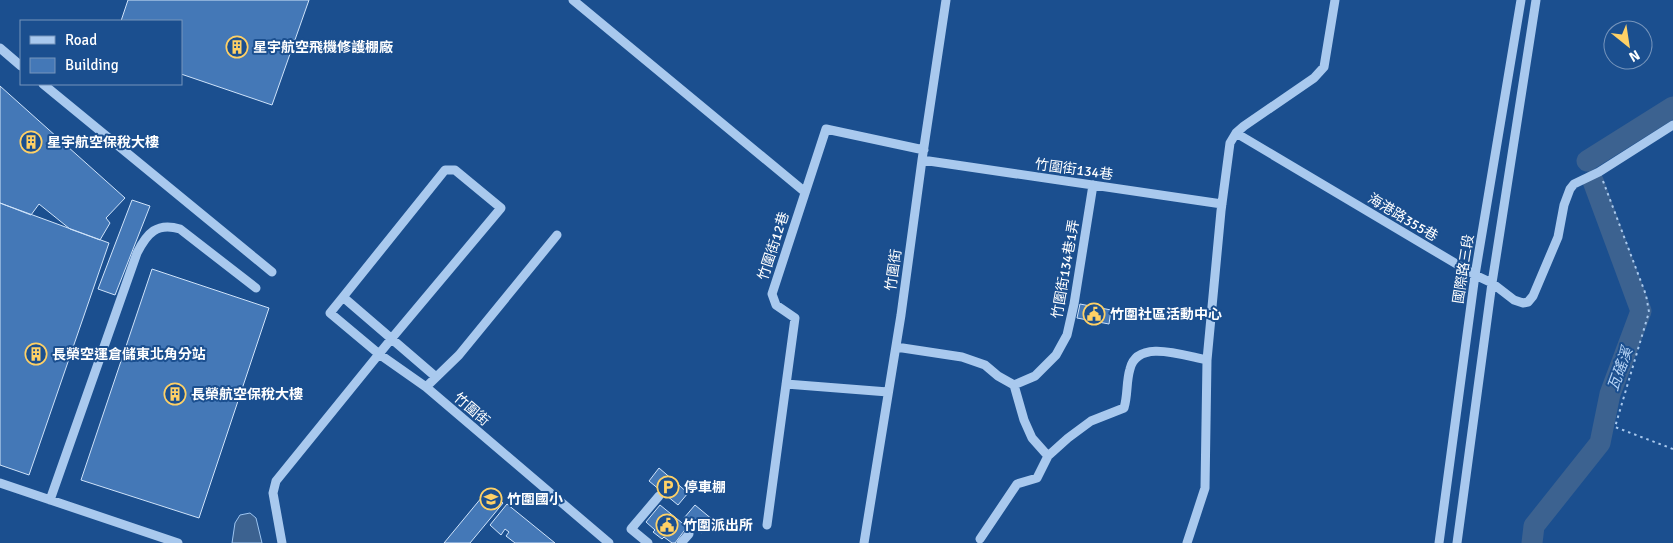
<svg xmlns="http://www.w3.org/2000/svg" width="1673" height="543" font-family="Signika,'Noto Sans TC',sans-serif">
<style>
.water{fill:#3c6290;stroke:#9cc4f0}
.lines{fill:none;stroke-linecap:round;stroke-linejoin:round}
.river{stroke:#3c6290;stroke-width:21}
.building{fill:#4478b7;stroke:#cfe3fa}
.path{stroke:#a9c9ee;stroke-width:2;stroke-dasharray:2.5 4;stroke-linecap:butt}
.minor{stroke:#a9c9ee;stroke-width:9}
.labels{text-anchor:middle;stroke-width:4;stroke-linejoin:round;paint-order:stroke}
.poi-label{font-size:14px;font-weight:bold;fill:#fff;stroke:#1b4f8f;text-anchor:start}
.street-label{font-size:14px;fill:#fff;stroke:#1b4f8f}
.water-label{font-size:15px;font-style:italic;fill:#b5d3f5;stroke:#1b4f8f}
</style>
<rect width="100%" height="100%" fill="#1b4f8f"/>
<path class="water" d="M250,513L256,518L262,543H232L235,523L240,515Z"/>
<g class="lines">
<path class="river" d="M1587,161L1673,107
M1532,543L1534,526L1600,443L1610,394L1641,311L1593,181"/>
</g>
<path class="building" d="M128,0H309L272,105L181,74V21H121Z
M0,86L125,198L106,218L110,223L100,240L70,229L39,204L31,215L0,203Z
M132,200L150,206L115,295L98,289Z
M0,203L109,243L29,475L0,465Z
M152,269L269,308L199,518L81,480Z
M1080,304L1111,310L1109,324L1077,318Z
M659,468L688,493L678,505L649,481Z
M487,491L503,503L494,514L470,543H444Z
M507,504L555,543H515L506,536L509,532L505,529L501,535L490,525Z
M660,505L687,527L675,543H672L664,537L662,539L653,532L655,530L646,522Z
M695,505L713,520L702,533L684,518Z"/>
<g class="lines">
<path class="path" d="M1603,181L1646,295L1649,312L1615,427L1673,449"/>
<path class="minor" d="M573,0L805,192
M0,48L21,66
M43,84L272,272
M1236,133L1475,275L1492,283L1514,300L1523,303L1528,302L1533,296L1558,237L1564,205L1570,189L1574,184L1599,172L1673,125
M922,160L1222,204
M343,297L330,313L379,354L426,387L609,543
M896,347L962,357L985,365L998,376L1014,385L1035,376L1056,355L1067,335L1074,304L1093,185
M786,384L888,392
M1014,385L1024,420L1032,438L1048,456
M426,387L459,355L557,235
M0,483L178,543
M50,500L137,253C147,233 157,222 180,229L256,288
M767,525L795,318L776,305L772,294L826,129L924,150
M980,539L1017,484L1037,478L1048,456L1068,438L1091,421L1124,408C1128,395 1126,382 1130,369C1137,338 1185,356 1207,360
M282,543L273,493L276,481L379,354L392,338L501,208L455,170H445L343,297L436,377
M648,543L631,529L659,496
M681,543L689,534
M864,543L901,315L922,160L946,0
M1187,543L1205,488L1207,360L1221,211L1230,143L1236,133L1244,126L1314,78L1324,67L1335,0
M1439,543L1475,275L1521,0
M1457,543L1492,283L1536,0"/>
</g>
<defs>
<g id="building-ring" transform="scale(1.125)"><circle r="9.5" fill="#1b4f8f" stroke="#ffd166" stroke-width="1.5"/><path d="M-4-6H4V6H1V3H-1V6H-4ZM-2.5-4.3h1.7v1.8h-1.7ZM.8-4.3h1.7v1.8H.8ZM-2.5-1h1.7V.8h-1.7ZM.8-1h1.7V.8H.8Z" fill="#ffd166"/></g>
<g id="civic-ring" transform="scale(1.125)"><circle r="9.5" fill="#1b4f8f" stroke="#ffd166" stroke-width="1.5"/><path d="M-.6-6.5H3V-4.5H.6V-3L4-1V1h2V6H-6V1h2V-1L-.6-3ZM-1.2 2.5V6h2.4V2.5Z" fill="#ffd166"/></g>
<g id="parking-ring" transform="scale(1.125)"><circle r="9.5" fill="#1b4f8f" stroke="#ffd166" stroke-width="1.5"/><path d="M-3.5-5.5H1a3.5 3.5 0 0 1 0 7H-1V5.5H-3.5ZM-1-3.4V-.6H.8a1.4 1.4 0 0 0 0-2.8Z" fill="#ffd166"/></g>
<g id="school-ring" transform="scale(1.125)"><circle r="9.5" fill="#1b4f8f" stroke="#ffd166" stroke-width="1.5"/><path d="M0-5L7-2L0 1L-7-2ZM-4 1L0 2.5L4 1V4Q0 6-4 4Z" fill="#ffd166"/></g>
</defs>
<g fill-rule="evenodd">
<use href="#building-ring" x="237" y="47"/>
<use href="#building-ring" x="31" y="142"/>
<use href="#civic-ring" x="1094" y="314"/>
<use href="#building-ring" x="36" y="354"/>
<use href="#building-ring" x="175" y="394"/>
<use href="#parking-ring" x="668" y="487"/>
<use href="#school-ring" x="491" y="499"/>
<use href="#civic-ring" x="667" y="525"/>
</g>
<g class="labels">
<g class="poi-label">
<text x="253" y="52">星宇航空飛機修護棚廠</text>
<text x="47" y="147">星宇航空保稅大樓</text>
<text x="1110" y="319">竹圍社區活動中心</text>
<text x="52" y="359">長榮空運倉儲東北角分站</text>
<text x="191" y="399">長榮航空保稅大樓</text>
<text x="684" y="492">停車棚</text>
<text x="507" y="504">竹圍國小</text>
<text x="683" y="530">竹圍派出所</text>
</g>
<g class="street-label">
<text transform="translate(1074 169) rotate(8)" y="5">竹圍街134巷</text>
<text transform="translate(1403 217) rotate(31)" y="5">海港路355巷</text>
<text transform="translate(773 246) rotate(-72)" y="5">竹圍街12巷</text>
<text transform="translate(1065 269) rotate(-80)" y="5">竹圍街134巷1弄</text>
<text transform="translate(1463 269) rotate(-81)" y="5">國際路三段</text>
<text transform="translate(893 270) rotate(-82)" y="5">竹圍街</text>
<text transform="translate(472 409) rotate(41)" y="5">竹圍街</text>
</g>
<g class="water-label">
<text transform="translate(1620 369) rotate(-70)" y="5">瓦磘溪</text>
</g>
</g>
<rect x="20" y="20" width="162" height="65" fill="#1b4f8f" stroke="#7695bc"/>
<rect x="30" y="36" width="25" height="8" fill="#a9c9ee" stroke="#7695bc"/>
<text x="65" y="45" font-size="15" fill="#ffffff">Road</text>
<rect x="30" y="58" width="25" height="15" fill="#4478b7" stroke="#7695bc"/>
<text x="65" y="70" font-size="15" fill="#ffffff">Building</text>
<g transform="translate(1628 45) rotate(150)"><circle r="24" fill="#1b4f8f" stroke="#7695bc"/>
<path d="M0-4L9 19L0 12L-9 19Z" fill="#ffd166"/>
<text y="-8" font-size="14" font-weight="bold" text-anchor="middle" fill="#ffffff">N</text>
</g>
</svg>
